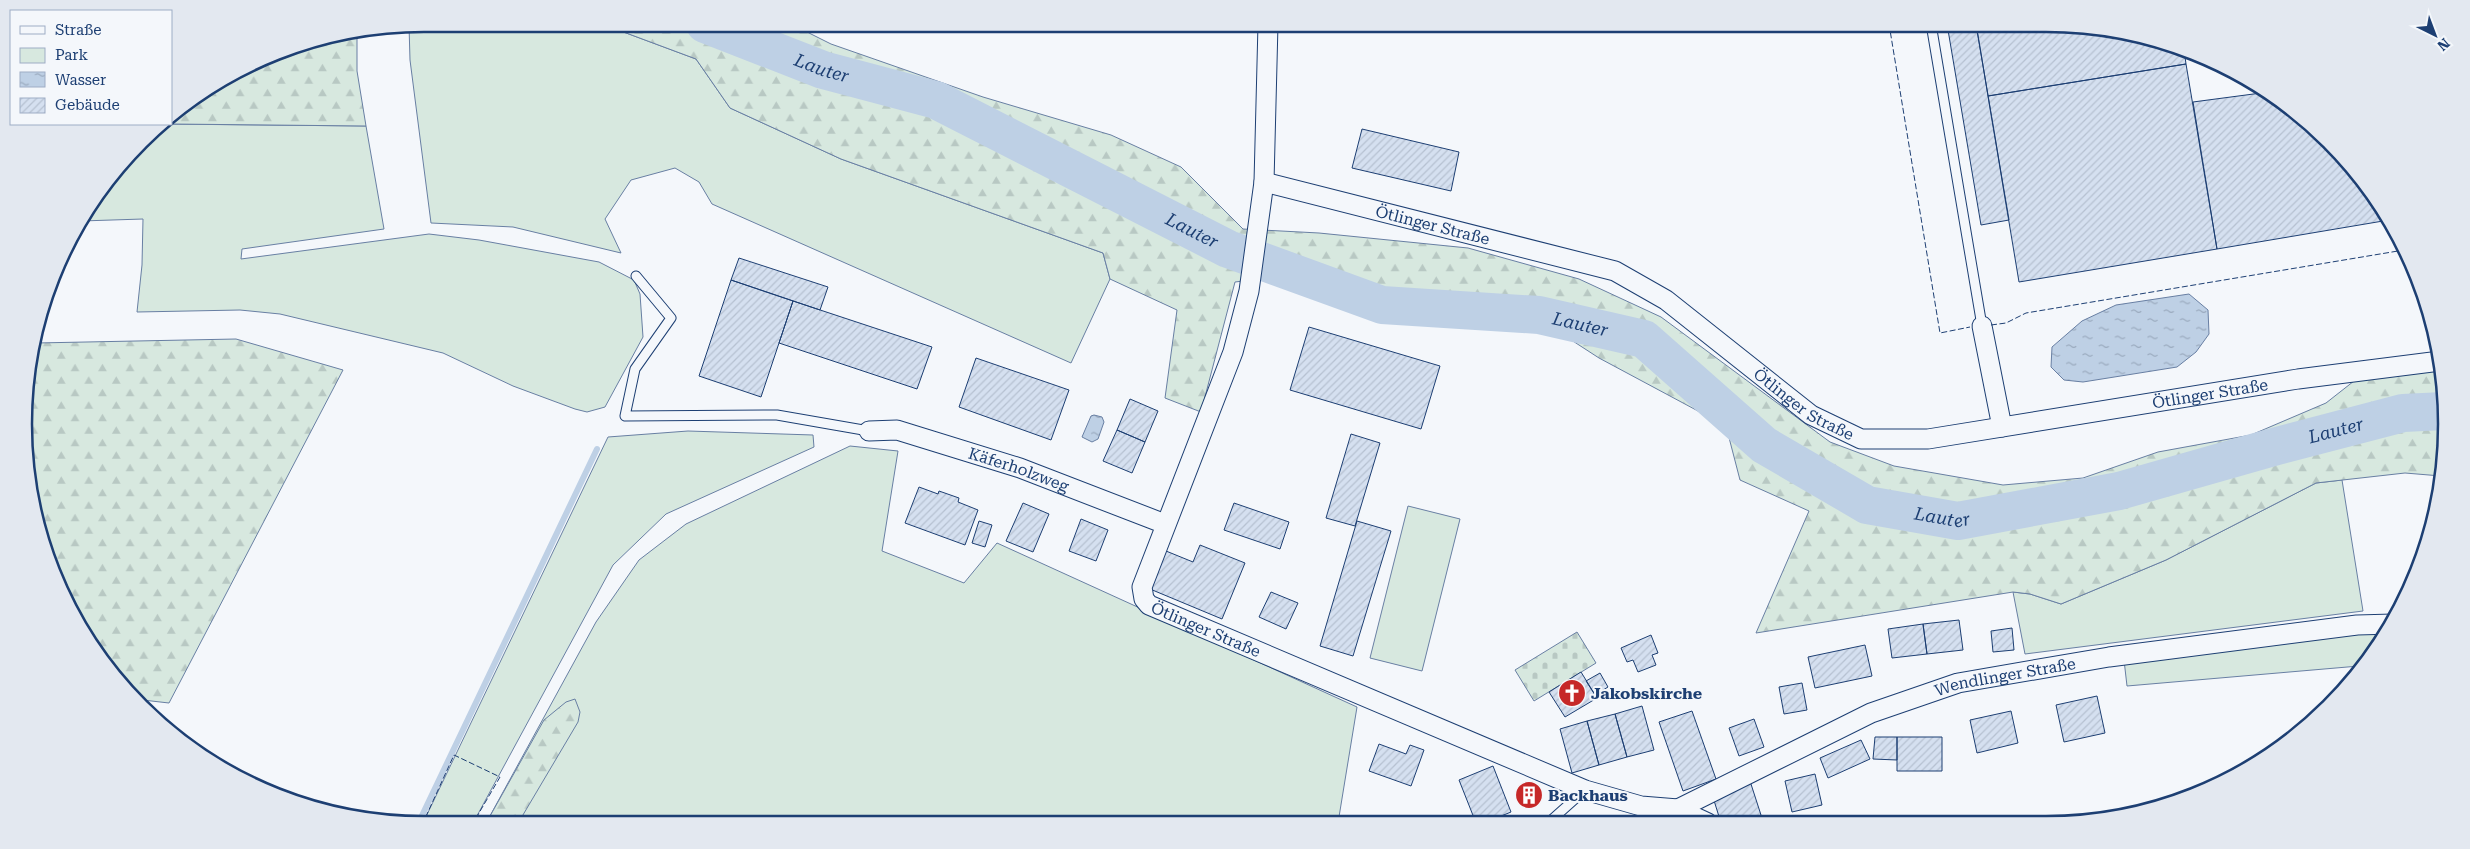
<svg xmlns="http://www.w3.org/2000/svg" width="2470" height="849" font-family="'Roboto Serif',serif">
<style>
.green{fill:#d7e8df;stroke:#687fa3}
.forest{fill:url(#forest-firs);stroke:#687fa3}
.cemetery{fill:url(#cemetery-stones);stroke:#687fa3}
.water{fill:url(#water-ripples);stroke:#687fa3}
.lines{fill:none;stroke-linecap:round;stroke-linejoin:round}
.stream{stroke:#bed0e5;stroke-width:6}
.river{stroke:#bed0e5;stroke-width:38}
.building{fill:url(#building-hatch);stroke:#1d3f73}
.lane-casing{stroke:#1d3f73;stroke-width:11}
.street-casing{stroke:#1d3f73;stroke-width:21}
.lane{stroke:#f4f7fb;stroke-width:9}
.street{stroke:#f4f7fb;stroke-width:19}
.fence{stroke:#1d3f73;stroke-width:1;stroke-dasharray:6 2.5;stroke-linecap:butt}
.labels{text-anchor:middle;stroke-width:4;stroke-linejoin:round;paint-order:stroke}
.street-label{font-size:16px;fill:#1d3f73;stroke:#f4f7fb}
.poi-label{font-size:16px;font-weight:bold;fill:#1d3f73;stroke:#f4f7fb;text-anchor:start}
.water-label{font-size:18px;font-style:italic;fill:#1d3f73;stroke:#f4f7fb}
.rim{fill:none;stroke:#1d3f73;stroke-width:2.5}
</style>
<defs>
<pattern id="forest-firs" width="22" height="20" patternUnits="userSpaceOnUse" patternTransform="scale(1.25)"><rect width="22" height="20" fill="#d7e8df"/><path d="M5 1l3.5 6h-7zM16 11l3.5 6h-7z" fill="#b8c8c3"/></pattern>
<pattern id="cemetery-stones" width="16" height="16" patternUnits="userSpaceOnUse" patternTransform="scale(1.25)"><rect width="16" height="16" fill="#d7e8df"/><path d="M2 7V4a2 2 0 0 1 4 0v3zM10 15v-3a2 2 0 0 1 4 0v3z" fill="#b8c8c3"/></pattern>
<pattern id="water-ripples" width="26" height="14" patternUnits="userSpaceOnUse" patternTransform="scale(1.25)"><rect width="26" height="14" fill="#bed0e5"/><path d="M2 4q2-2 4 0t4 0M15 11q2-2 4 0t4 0" fill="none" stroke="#9aaabe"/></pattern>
<pattern id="building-hatch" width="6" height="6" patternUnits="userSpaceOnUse" patternTransform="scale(1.25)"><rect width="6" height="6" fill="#d5e0f0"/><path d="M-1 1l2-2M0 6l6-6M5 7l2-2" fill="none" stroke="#b6c1d1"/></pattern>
</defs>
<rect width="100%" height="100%" fill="#f4f7fb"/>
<path class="green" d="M425,24H602L696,59L730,108L841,159L1103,253L1110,279L1071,363L712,204L699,182L675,168L631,180L605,219L621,253L513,227L431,223L410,60L409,25Z
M160,124L366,126L384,229L242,249L241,259L429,234L479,240L599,262L634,280L640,294L643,337L605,407L587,412L575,409L513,386L443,353L280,314L240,310L137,312L142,265L143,219L81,221L107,180Z
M688,431L813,435L814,447L666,514L613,565L472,825H422L608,437Z
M850,446L898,451L882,551L964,583L997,543L1357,707L1338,823L485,825L596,622L639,560L686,524Z
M2342,480L2363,611L2025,654L2013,592L2030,594L2061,604L2166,560L2316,483Z
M1408,506L1460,519L1422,671L1370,658Z
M2389,630L2359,666L2127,686L2124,660Z"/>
<path class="forest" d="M602,24H791L831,44L983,97L1111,135L1181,167L1243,229L1319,233L1468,248L1579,279L1661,317L1830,442L1894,466L2003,485L2083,478L2158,452L2251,435L2326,403L2354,381L2441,366L2445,450L2441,476L2405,473L2316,483L2166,560L2061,604L2030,594L2013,592L1756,633L1809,511L1740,480L1726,426L1599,358L1562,334L1427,325L1366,310L1268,278L1235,282L1201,412L1165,398L1177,310L1110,279L1103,253L841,159L730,108L696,59Z
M357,30V71L366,126L171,124V116L271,54L347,31Z
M236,339L343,370L169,703L134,699L91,647L37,528L25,451L27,372L36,343Z
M575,699L580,712L578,722L517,825H485L544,720L566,702Z"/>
<path class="cemetery" d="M1577,632L1596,663L1534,701L1515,670Z"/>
<path class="water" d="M2189,294L2208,310L2209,334L2196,352L2177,367L2083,382L2064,380L2051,367L2052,347L2082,321L2116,305Z
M1094,415L1102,417L1104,422L1098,439L1092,442L1082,437L1091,416Z"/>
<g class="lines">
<path class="stream" d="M418,824L597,449"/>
<path class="river" id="s1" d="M705,24L823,70L936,100L1228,249L1382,305L1539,315L1644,339L1764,445L1867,505L1958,521L2119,491L2277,446L2403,413L2444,411"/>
</g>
<path class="building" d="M1947,24H1976L2009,220L1981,225Z
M1976,24H2046L2149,37L2184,50L2186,64L1988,96Z
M2186,64L2217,249L2019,282L1988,96Z
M2260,88L2289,106L2347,160L2389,220L2217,249L2193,102L2261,93Z
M1362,129L1459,152L1451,191L1352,168Z
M739,258L828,287L820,310L731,280Z
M731,280L793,301L761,397L699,376Z
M793,301L932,347L917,389L779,343Z
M1309,327L1440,366L1421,429L1290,390Z
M976,358L1069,390L1051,440L959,407Z
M1130,399L1158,411L1145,442L1117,430Z
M1117,430L1145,442L1132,473L1103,461Z
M1351,434L1380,443L1355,526L1326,518Z
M919,487L938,494L939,491L959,498L958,502L978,510L965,545L905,523Z
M1023,503L1049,514L1033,552L1006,541Z
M1234,503L1289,522L1280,549L1224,530Z
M1081,519L1108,530L1096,561L1069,551Z
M979,521L992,525L985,547L972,543Z
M1357,521L1391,531L1353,656L1320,646Z
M1200,545L1245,563L1222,619L1150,589L1166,551L1193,562Z
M1271,592L1298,603L1286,629L1259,617Z
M1959,620L1963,650L1927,654L1923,624Z
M1923,624L1927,654L1892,658L1888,629Z
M2012,628L2014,650L1993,652L1991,631Z
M1651,635L1658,653L1652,655L1656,665L1638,672L1633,660L1627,662L1621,648Z
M1865,645L1872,676L1815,688L1808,657Z
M1581,672L1597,698L1565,717L1549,692Z
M1600,673L1608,687L1595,695L1586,681Z
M1802,683L1807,710L1784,714L1779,687Z
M2097,696L2105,733L2064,742L2056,705Z
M1642,706L1654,750L1627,757L1615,714Z
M1692,711L1716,779L1683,791L1659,722Z
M2011,711L2018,743L1977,753L1970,720Z
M1615,714L1627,757L1599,765L1587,721Z
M1754,719L1764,747L1739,756L1729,728Z
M1587,721L1599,765L1572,773L1560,729Z
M1875,737H1897V760L1873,759Z
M1897,737H1942V771H1897Z
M1861,740L1870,759L1828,778L1820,758Z
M1379,744L1406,754L1410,745L1424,750L1411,786L1369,771Z
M1493,766L1511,812L1484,823H1476L1459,780Z
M1815,774L1822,805L1792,812L1785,781Z
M1750,781L1761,815L1738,823H1721L1712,794Z
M1537,786L1538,802L1520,804L1519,787Z"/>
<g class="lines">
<g class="lane-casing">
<path id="lane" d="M1931,24L1982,326
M636,276L671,318L635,369L625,416L777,415L869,431
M1548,823L1585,790"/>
</g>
<g class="street-casing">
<g id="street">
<path id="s2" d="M1268,24L1264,182L1249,291L1233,352L1142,587L1144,599L1149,605L1585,790L1641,806L1678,809L1708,823"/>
<path id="s3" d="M1264,182L1615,271L1666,300L1811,415L1861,439H1928L2298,379L2440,361"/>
<path d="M1982,326L2002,427"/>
<path id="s4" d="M869,431L897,430L1020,468L1165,524"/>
<path id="s5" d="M1678,809L1871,713L1958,683L2109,657L2357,625L2393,624"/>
</g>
</g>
<use href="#lane" class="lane"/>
<use href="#street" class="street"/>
<path class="fence" d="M1889,24L1940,333L1970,327
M1991,325L2006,323L2026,313L2404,250
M422,825L454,755L500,777L472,825"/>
</g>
<defs>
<g id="church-disc" transform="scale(1.4375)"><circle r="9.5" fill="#c62828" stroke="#f4f7fb"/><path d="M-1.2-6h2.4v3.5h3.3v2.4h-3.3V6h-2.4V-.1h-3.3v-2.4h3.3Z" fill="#fff"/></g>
<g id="building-disc" transform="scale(1.4375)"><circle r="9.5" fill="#c62828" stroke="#f4f7fb"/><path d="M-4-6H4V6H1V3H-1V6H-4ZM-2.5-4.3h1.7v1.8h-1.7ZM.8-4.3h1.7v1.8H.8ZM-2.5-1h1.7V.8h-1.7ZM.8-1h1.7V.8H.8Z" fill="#fff"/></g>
</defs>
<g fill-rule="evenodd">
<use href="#church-disc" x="1572" y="693"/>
<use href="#building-disc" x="1529" y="795"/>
</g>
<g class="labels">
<g class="street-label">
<text dy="6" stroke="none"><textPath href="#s3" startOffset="174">Ötlinger Straße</textPath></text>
<text dy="6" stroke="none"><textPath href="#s3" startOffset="1014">Ötlinger Straße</textPath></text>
<text dy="6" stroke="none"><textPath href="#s3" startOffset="594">Ötlinger Straße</textPath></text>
<text dy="6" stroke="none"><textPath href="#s4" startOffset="156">Käferholzweg</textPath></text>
<text dy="6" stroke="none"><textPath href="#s2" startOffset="665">Ötlinger Straße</textPath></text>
<text dy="6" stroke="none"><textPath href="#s5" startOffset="355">Wendlinger Straße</textPath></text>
</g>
<g class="poi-label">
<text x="1591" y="699">Jakobskirche</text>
<text x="1548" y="801">Backhaus</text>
</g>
<g class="water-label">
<text dy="6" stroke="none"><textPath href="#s1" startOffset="125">Lauter</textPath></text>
<text dy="6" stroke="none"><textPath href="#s1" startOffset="531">Lauter</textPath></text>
<text dy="6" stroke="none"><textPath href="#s1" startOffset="935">Lauter</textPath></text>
<text dy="6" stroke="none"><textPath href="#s1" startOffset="1761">Lauter</textPath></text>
<text dy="6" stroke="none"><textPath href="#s1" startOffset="1356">Lauter</textPath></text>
</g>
</g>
<path d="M0 0H2470V849H0ZM424 32H2046A392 392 0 0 1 2438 424V424A392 392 0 0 1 2046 816H424A392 392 0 0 1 32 424V424A392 392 0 0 1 424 32Z" fill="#e3e8f0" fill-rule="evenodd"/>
<path class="rim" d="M424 32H2046A392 392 0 0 1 2438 424V424A392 392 0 0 1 2046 816H424A392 392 0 0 1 32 424V424A392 392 0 0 1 424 32Z"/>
<rect x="10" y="10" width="162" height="115" fill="#f4f7fb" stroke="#9eadc5"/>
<rect x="20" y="26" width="25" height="8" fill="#f4f7fb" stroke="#9eadc5"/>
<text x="55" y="35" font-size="15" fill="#1d3f73">Straße</text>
<rect x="20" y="48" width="25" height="15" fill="#d7e8df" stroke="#9eadc5"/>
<text x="55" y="60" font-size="15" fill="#1d3f73">Park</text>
<rect x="20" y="72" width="25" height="15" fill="url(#water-ripples)" stroke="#9eadc5"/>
<text x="55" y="85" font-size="15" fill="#1d3f73">Wasser</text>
<rect x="20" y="98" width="25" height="15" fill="url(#building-hatch)" stroke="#9eadc5"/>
<text x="55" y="110" font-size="15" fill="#1d3f73">Gebäude</text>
<g transform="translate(2435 35) rotate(138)" stroke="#f4f7fb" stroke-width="4" paint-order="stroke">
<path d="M0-4L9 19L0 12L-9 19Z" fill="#1d3f73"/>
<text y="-8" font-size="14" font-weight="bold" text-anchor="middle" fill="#1d3f73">N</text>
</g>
</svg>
